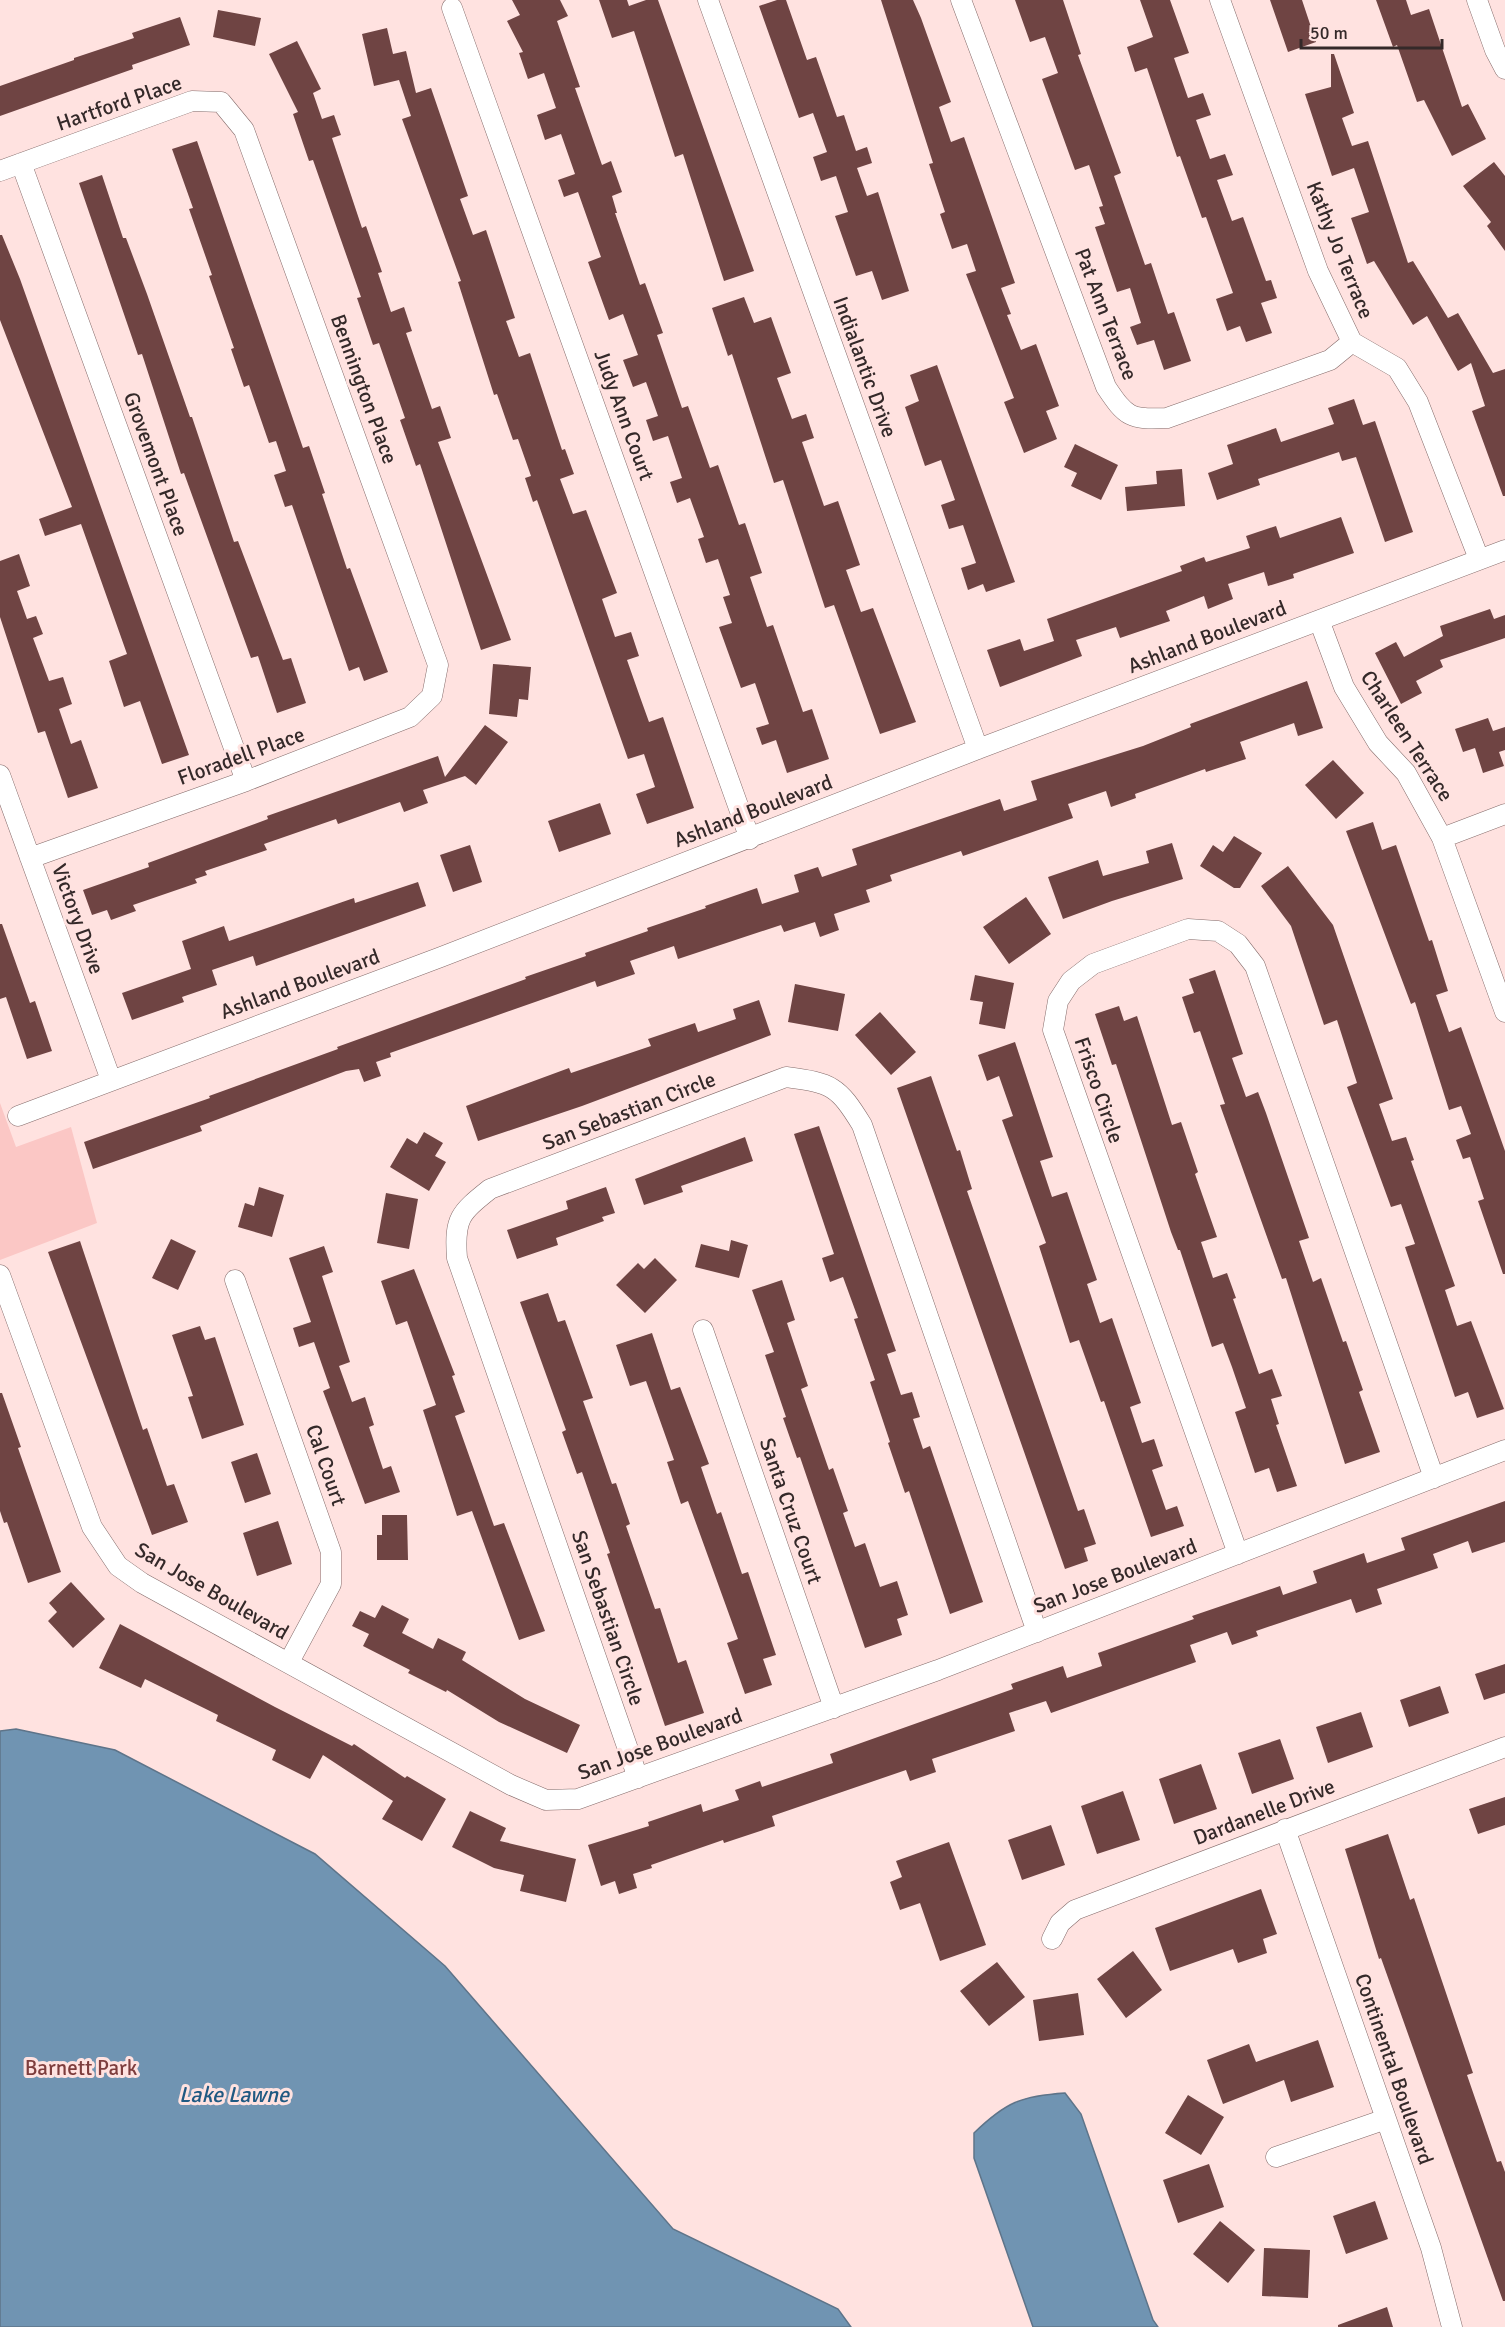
<svg xmlns="http://www.w3.org/2000/svg" width="1505" height="2327" font-family="Signika,sans-serif">
<style>
.green{fill:#fbc7c5}
.water{fill:#7094b2;stroke:#5e7489;stroke-width:1.5}
.building{fill:#6f4443}
.lines{fill:none;stroke-linecap:round;stroke-linejoin:round}
.street-casing{stroke:#846b6a;stroke-width:21}
.street{stroke:#fff;stroke-width:20}
.labels{text-anchor:middle;stroke-width:6;stroke-linejoin:round;paint-order:stroke}
.street-label{font-size:21px;fill:#342929;stroke:#ffe2e0}
.park-label{font-size:21px;fill:#7e3d3d;stroke:#ffe2e0}
.water-label{font-size:22px;font-style:italic;fill:#205982;stroke:#ffe2e0}
</style>
<rect width="100%" height="100%" fill="#ffe2e0"/>
<path class="green" d="M0,1103L16,1147L71,1127L97,1223L0,1260Z"/>
<path class="water" d="M16,1729L115,1750L315,1854L445,1966L673,2229L838,2309L851,2327H0V1731Z
M1065,2093L1081,2114L1153,2320L1158,2327H1033L974,2158V2133C1006,2102 1021,2096 1065,2093Z"/>
<path class="building" d="M512,0H560L568,16L557,21L580,87L575,88L602,165L611,161L622,192L612,196L617,213H615L640,285L645,283L663,333L657,335L682,408L688,406L710,468L718,465L739,525L745,523L762,573L750,577L767,627L773,625L803,712L812,709L829,759L787,773L776,740L762,745L756,728L769,724L755,683L741,688L719,627L732,623L723,597L730,595L718,559L706,563L698,539L704,537L690,498L677,503L670,482L682,478L668,436L653,441L646,420L658,416L646,382L633,387L623,360L638,355L623,314L609,320L588,262L601,257L578,192L564,197L558,180L575,174L561,134L545,140L537,115L556,108L544,73L528,79L519,53L523,52L507,21L520,15Z
M599,0H627L629,6L646,0H658L754,271L724,281L683,154L675,157L634,31L612,38Z
M777,0H786L807,60L816,57L837,117L844,115L856,151L867,147L872,163L857,168L867,196L878,192L909,291L882,300L872,271L856,276L835,216L848,212L836,176L821,181L813,157L827,152L813,113L799,118L759,6Z
M881,0H913L921,18L951,102L939,107L951,142L964,137L1015,283L1001,288L1011,314L1007,315L1021,350L1036,344L1059,406L1046,411L1057,439L1024,453L1004,402L1014,398L966,274L976,271L967,244L952,249L940,214L945,212L929,164L933,163Z
M1015,0H1063L1081,54L1078,55L1121,173L1114,176L1145,265L1151,263L1168,314L1174,312L1191,361L1164,370L1154,340L1137,345L1130,327L1141,323L1130,288L1117,292L1095,227L1105,224L1099,207L1103,206L1089,165L1075,170L1042,79L1058,73L1045,37L1030,42Z
M1140,0H1170L1189,53L1174,58L1188,98L1203,93L1211,115L1196,120L1210,159L1225,154L1233,175L1217,180L1232,221L1243,217L1266,281L1271,280L1277,298L1261,303L1272,333L1246,342L1240,326L1227,331L1216,299L1233,293L1206,217L1202,218L1180,156L1177,157L1147,68L1135,72L1127,47L1153,37Z
M1270,0H1302L1316,42L1288,52Z
M1376,0H1406L1411,15L1429,9L1462,107L1468,104L1486,139L1452,156L1424,100L1417,102L1397,45L1393,47Z
M218,10L261,18L255,46L213,37Z
M180,17L190,45L132,65L133,69L0,116V86L74,60V58L134,38L132,33Z
M387,28L393,54L406,51L416,93L431,88L468,196L460,199L473,235L486,230L515,318L506,321L519,357L530,353L562,450L565,449L574,474L560,479L573,514L586,510L617,593L602,599L615,637L631,632L639,656L627,660L640,697L649,722L663,717L694,808L647,824L636,794L655,787L644,754L628,759L537,500L533,502L525,478L531,476L518,439L513,440L497,394L494,395L458,282L461,281L402,119L411,116L399,80L374,86L362,34Z
M297,41L321,89L313,93L322,119L334,115L341,135L332,138L362,228L366,226L382,272L378,273L391,312L404,307L412,331L406,333L432,409L440,406L451,438L438,442L511,640L481,650L420,464L416,466L400,420L405,418L379,343L373,345L357,298L361,297L313,160L309,161L293,114L298,112L269,54Z
M1331,54H1334L1354,113L1342,118L1352,146L1368,141L1408,263L1413,261L1448,318L1458,313L1493,373L1505,369V496H1503L1472,411L1485,406L1471,363L1458,371L1427,316L1413,325L1374,261L1367,264L1351,218L1369,212L1354,168L1332,176L1305,94L1331,87Z
M197,141L303,448L309,446L325,493L322,494L347,569L350,568L388,672L364,681L359,667L349,671L292,505L285,507L274,475L286,471L276,441L269,443L249,385L244,387L231,349L234,348L209,276L212,275L189,209L193,208L172,149Z
M1494,162L1505,176V251L1487,226L1491,222L1463,186Z
M102,175L123,238H126L147,294L190,417H192L234,542L238,541L283,660L291,658L306,703L277,713L258,656L251,658L184,473L181,474L142,354L138,355L79,183Z
M0,235H2L20,279L189,755L162,764L140,701L124,707L109,661L127,654L81,524L45,536L39,519L72,507L0,320Z
M744,297L754,323L771,317L791,373L777,378L792,419L806,414L814,438L802,442L824,506L838,501L860,565L846,570L861,612L873,608L916,722L880,734L834,605L825,608L783,480L774,483L732,354L728,356L712,308Z
M937,365L1015,582L986,592L983,584L968,590L961,568L976,563L963,525L949,529L941,505L955,500L941,460L925,466L905,407L919,401L910,375Z
M1354,399L1363,425L1375,421L1413,532L1385,542L1356,457L1342,461L1339,452L1258,479L1260,485L1217,500L1208,473L1233,464L1227,445L1276,428L1281,442L1334,424L1328,408Z
M1075,444L1118,465L1101,500L1071,486L1077,473L1064,467Z
M1182,469L1185,506L1127,511L1125,487L1157,484L1156,471Z
M1341,517L1354,553L1293,574L1294,578L1268,586L1264,572L1228,584L1233,599L1208,609L1204,596L1166,611L1170,621L1120,638L1116,627L1076,640L1082,656L1000,687L987,650L1020,639L1024,651L1054,641L1047,619L1182,571L1180,566L1204,557L1206,562L1250,548L1246,536L1276,526L1280,538Z
M19,554L30,586L17,591L27,619L36,616L43,634L33,638L49,681L63,677L72,704L59,709L71,744L81,740L98,788L68,798L45,731L38,733L0,617V561Z
M1490,609L1494,619L1505,615V638L1440,660L1443,667L1416,681L1422,693L1401,704L1375,653L1396,642L1404,657L1443,636L1440,626Z
M493,664L531,667L528,700L519,699L517,717L489,714Z
M1307,681L1323,728L1298,736L1294,723L1240,742L1246,759L1206,772L1205,769L1135,794L1136,798L1111,807L1106,791L1068,804L1073,818L963,856L961,851L890,875L892,881L866,890L870,902L834,914L839,930L820,937L815,922L784,932L781,925L678,959L674,946L630,961L635,974L597,987L595,981L390,1053L391,1057L376,1062L381,1076L364,1082L359,1069L346,1071L200,1126L202,1131L93,1169L84,1142L210,1098L209,1096L338,1049L337,1047L526,979L525,977L586,956L585,953L648,931L647,928L706,908L705,906L757,888L762,904L799,892L794,875L818,867L822,877L857,865L852,849L1000,799L1004,811L1037,800L1031,781L1143,746L1191,727L1190,724Z
M1488,718L1493,731L1505,727V750L1499,752L1504,766L1483,773L1475,748L1463,752L1455,729Z
M485,725L508,742L476,785L465,776L423,790L428,803L404,812L400,802L338,824L336,819L264,844L267,850L205,871L207,875L195,879L197,883L133,905L136,911L111,920L107,910L92,915L83,890L149,867L148,863L268,819L267,816L438,756L445,777Z
M1333,760L1364,793L1336,819L1305,785Z
M600,803L611,834L559,852L548,821Z
M1373,822L1382,850L1396,845L1429,941L1432,940L1448,991L1436,995L1449,1032L1461,1027L1505,1151V1274H1503L1478,1201L1484,1199L1470,1157L1463,1159L1456,1140L1471,1134L1461,1106L1449,1110L1415,1002L1411,1004L1346,831Z
M1234,836L1262,853L1240,888H1234L1200,866L1213,845L1223,852Z
M1172,843L1183,879L1112,901L1063,919L1048,877L1098,860L1103,876L1149,863L1146,851Z
M470,845L482,882L453,892L440,855Z
M1288,866L1333,925L1393,1099L1379,1104L1392,1141L1406,1137L1414,1160L1411,1161L1455,1286L1445,1290L1457,1326L1471,1321L1504,1409L1477,1418L1468,1392L1455,1397L1405,1247L1415,1244L1401,1204L1391,1207L1347,1087L1357,1083L1337,1020L1324,1025L1291,926L1261,886Z
M418,882L426,906L256,966L253,956L212,970L217,985L182,997L184,1002L132,1020L122,993L191,969L182,941L224,926L229,941L354,898L355,903Z
M1026,897L1051,934L1009,964L983,927Z
M0,924H2L30,1003L35,1001L52,1051L27,1059L6,997L0,999Z
M1215,970L1243,1054L1232,1058L1246,1097L1258,1092L1266,1113L1309,1238L1299,1241L1313,1282L1321,1278L1343,1342L1346,1341L1363,1390L1359,1392L1380,1452L1345,1464L1286,1278L1282,1279L1220,1105L1225,1104L1200,1031L1194,1033L1182,997L1194,993L1189,979Z
M975,975L1014,983L1005,1029L979,1024L983,1002L970,1000Z
M795,984L845,994L838,1031L788,1022Z
M759,1000L771,1035L582,1106L478,1141L466,1106L569,1068L571,1073L651,1046L648,1039L695,1023L698,1032L736,1019L733,1009Z
M1119,1006L1124,1021L1137,1016L1172,1125L1181,1122L1198,1172L1195,1174L1217,1237L1201,1242L1213,1278L1227,1273L1236,1298L1233,1299L1259,1374L1272,1369L1282,1396L1271,1399L1279,1424L1276,1425L1297,1486L1277,1492L1269,1468L1255,1473L1235,1412L1246,1408L1232,1367L1223,1343L1212,1347L1180,1250H1178L1171,1232L1116,1064L1112,1065L1095,1014Z
M880,1012L916,1052L891,1075L855,1035Z
M1015,1042L1053,1157L1040,1161L1052,1197L1067,1192L1097,1280L1087,1284L1100,1323L1112,1318L1141,1403L1130,1407L1142,1443L1154,1439L1163,1466L1152,1470L1166,1510L1177,1506L1184,1526L1151,1537L1104,1401L1101,1402L1079,1340L1070,1343L1039,1246L1046,1243L1002,1120L1013,1116L999,1076L987,1081L978,1055Z
M931,1076L957,1151L960,1150L972,1189L967,1191L1078,1511L1084,1509L1096,1544L1084,1548L1088,1561L1065,1569L897,1088Z
M819,1126L896,1351L887,1354L901,1395L912,1392L920,1417L913,1419L923,1449L930,1446L983,1602L950,1614L909,1491L905,1493L888,1443L890,1442L870,1382L875,1380L854,1319L858,1318L843,1277L830,1282L822,1258L834,1254L794,1134Z
M424,1132L443,1143L435,1156L446,1162L429,1191L390,1167L407,1138L417,1144Z
M745,1137L753,1161L681,1186L683,1192L644,1205L635,1179Z
M259,1187L284,1195L272,1237L238,1227L245,1203L254,1206Z
M606,1187L615,1213L602,1217L604,1221L556,1238L558,1245L517,1259L507,1230L568,1209L566,1201Z
M386,1193L418,1199L409,1249L377,1243Z
M171,1239L196,1251L178,1290L152,1278Z
M731,1240L748,1245L739,1278L695,1267L701,1244L729,1251Z
M80,1241L143,1430L147,1428L167,1486L174,1484L188,1522L152,1535L48,1252Z
M324,1246L333,1272L322,1276L350,1362L339,1366L352,1402L365,1397L374,1425L369,1427L383,1469L391,1466L400,1492L365,1504L323,1391L330,1388L314,1342L299,1347L293,1328L311,1322L289,1258Z
M655,1258L677,1280L645,1313L616,1285L638,1263L644,1269Z
M414,1269L455,1375L452,1376L465,1412L455,1416L494,1526L504,1523L545,1631L519,1640L472,1511L457,1516L423,1410L436,1405L407,1321L396,1325L381,1281Z
M782,1280L795,1320L787,1323L808,1386L801,1389L829,1470L833,1468L848,1511L843,1513L855,1547L865,1543L880,1587L897,1581L908,1615L897,1619L902,1635L865,1648L800,1457L797,1458L783,1418L786,1417L765,1355L774,1352L752,1290Z
M548,1293L558,1322L565,1320L593,1398L583,1401L612,1484L616,1483L630,1524L626,1526L655,1609L660,1608L678,1663L686,1660L704,1713L665,1726L607,1554L610,1553L582,1472L577,1474L562,1432L566,1430L520,1302Z
M200,1326L205,1340L215,1337L244,1425L202,1439L188,1397L193,1396L172,1335Z
M652,1333L671,1390L680,1387L709,1464L701,1467L717,1514L721,1512L742,1574L748,1572L776,1655L763,1659L772,1685L745,1694L727,1643L738,1639L688,1501L681,1504L667,1462L674,1460L646,1381L630,1386L616,1345Z
M0,1393H2L21,1447L18,1448L61,1572L28,1583L7,1522L4,1523L0,1511Z
M257,1453L271,1494L245,1503L231,1462Z
M1505,1501V1542L1472,1553L1468,1541L1433,1554L1438,1568L1377,1589L1382,1604L1356,1613L1351,1599L1256,1631L1258,1636L1232,1645L1227,1632L1190,1645L1196,1662L1051,1713L1046,1701L1009,1713L1015,1731L932,1759L936,1772L910,1781L906,1770L772,1816L775,1826L724,1843L723,1840L651,1865L652,1868L633,1874L637,1888L619,1894L615,1881L601,1886L588,1845L649,1826L648,1822L701,1804L703,1812L739,1800L735,1790L760,1781L762,1787L833,1763L830,1754L1013,1689L1011,1684L1063,1666L1067,1678L1102,1666L1098,1653L1194,1619L1192,1616L1280,1586L1283,1595L1317,1583L1313,1571L1364,1553L1367,1563L1405,1550L1401,1538Z
M382,1515H407L408,1560H377V1535H382Z
M278,1521L292,1564L257,1576L243,1533Z
M71,1582L105,1619L73,1648L48,1621L57,1612L49,1603Z
M382,1605L409,1619L402,1633L433,1649L438,1638L466,1652L462,1660L525,1699L580,1725L567,1753L499,1722L447,1690L446,1692L408,1673L410,1670L363,1646L369,1634L352,1626L360,1611L375,1618Z
M120,1624L275,1707L352,1746L354,1744L405,1778L407,1776L446,1799L422,1841L382,1819L393,1801L323,1755L310,1779L272,1760L276,1750L216,1721L218,1715L145,1679L141,1688L99,1668Z
M1505,1664V1693L1484,1700L1475,1674Z
M1440,1686L1449,1713L1409,1727L1400,1700Z
M1361,1712L1373,1747L1328,1763L1316,1727Z
M1280,1739L1294,1779L1252,1794L1238,1753Z
M1201,1764L1217,1809L1174,1824L1159,1779Z
M1123,1791L1140,1840L1097,1854L1081,1806Z
M1505,1797V1825L1478,1834L1469,1809Z
M470,1811L506,1828L500,1841L576,1859L566,1902L520,1891L524,1875L494,1868L452,1847Z
M1051,1825L1065,1865L1022,1880L1008,1840Z
M1388,1834L1410,1900L1414,1898L1473,2073L1467,2075L1497,2162L1501,2161L1505,2172V2301H1503L1381,1958L1379,1959L1345,1849Z
M949,1842L986,1945L940,1961L920,1903L900,1910L890,1882L902,1877L896,1861Z
M1261,1889L1277,1934L1263,1939L1267,1953L1238,1963L1233,1949L1170,1971L1155,1928Z
M1133,1951L1162,1990L1126,2018L1097,1979Z
M997,1962L1025,1997L989,2026L960,1991Z
M1078,1993L1084,2035L1039,2041L1033,2000Z
M1318,2040L1334,2087L1291,2102L1284,2080L1223,2104L1207,2060L1249,2044L1256,2062Z
M1188,2095L1224,2117L1201,2155L1165,2133Z
M1209,2164L1224,2207L1178,2223L1163,2180Z
M1375,2201L1388,2239L1346,2254L1333,2216Z
M1220,2221L1255,2250L1228,2283L1193,2254Z
M1264,2248L1310,2250L1308,2298L1262,2296Z
M1387,2307L1393,2327H1338V2325Z"/>
<g class="lines">
<g class="street-casing">
<path id="street" d="M708,0L978,749
M961,0L1106,387C1126,417 1130,420 1167,418L1330,360L1352,342
M1220,0L1318,271L1352,342L1397,368L1418,402L1479,559
M1477,0L1495,50L1505,69
M452,8L750,839
M21,163L246,781
M0,171L192,101L221,102L244,130L438,665L432,696L410,717L246,781L30,858
M1319,620L1344,687L1378,743L1406,773L1442,838L1505,1012
M0,775L111,1080
M1442,838L1505,814
M18,1116L441,957L978,749L1505,550
M0,1275L92,1527L118,1566L142,1583L511,1785L546,1800L578,1799L938,1670L1505,1450
M235,1280L331,1552V1584L289,1662
M703,1330L834,1708
M1238,1554L1053,1030L1058,1001L1071,981L1093,964L1188,929L1218,931L1238,944L1255,966L1434,1478
M638,1778L457,1258C454,1218 460,1213 490,1189L786,1077C832,1083 838,1086 862,1125L1037,1632
M1285,1829L1431,2248L1452,2327
M1052,1939L1060,1923L1075,1910L1505,1747
M1276,2157L1386,2119"/>
</g>
<use href="#street" class="street"/>
</g>
<g class="labels">
<g class="street-label">
<text transform="translate(119 103) rotate(-19)" y="7">Hartford Place</text>
<text transform="translate(1340 250) rotate(68)" y="7">Kathy Jo Terrace</text>
<text transform="translate(1106 314) rotate(69)" y="7">Pat Ann Terrace</text>
<text transform="translate(865 367) rotate(70)" y="7">Indialantic Drive</text>
<text transform="translate(364 389) rotate(70)" y="7">Bennington Place</text>
<text transform="translate(624 415) rotate(70)" y="7">Judy Ann Court</text>
<text transform="translate(156 464) rotate(70)" y="7">Grovemont Place</text>
<text transform="translate(1207 637) rotate(-21)" y="7">Ashland Boulevard</text>
<text transform="translate(1407 736) rotate(57)" y="7">Charleen Terrace</text>
<text transform="translate(241 756) rotate(-20)" y="7">Floradell Place</text>
<text transform="translate(753 811) rotate(-21)" y="7">Ashland Boulevard</text>
<text transform="translate(78 919) rotate(70)" y="7">Victory Drive</text>
<text transform="translate(300 984) rotate(-20)" y="7">Ashland Boulevard</text>
<text transform="translate(1099 1090) rotate(71)" y="7">Frisco Circle</text>
<text transform="translate(629 1111) rotate(-21)" y="7">San Sebastian Circle</text>
<text transform="translate(326 1465) rotate(71)" y="7">Cal Court</text>
<text transform="translate(791 1511) rotate(71)" y="7">Santa Cruz Court</text>
<text transform="translate(1115 1576) rotate(-21)" y="7">San Jose Boulevard</text>
<text transform="translate(212 1591) rotate(30)" y="7">San Jose Boulevard</text>
<text transform="translate(608 1618) rotate(71)" y="7">San Sebastian Circle</text>
<text transform="translate(660 1744) rotate(-20)" y="7">San Jose Boulevard</text>
<text transform="translate(1264 1812) rotate(-21)" y="7">Dardanelle Drive</text>
<text transform="translate(1394 2069) rotate(71)" y="7">Continental Boulevard</text>
</g>
<g class="park-label">
<text x="81" y="2075">Barnett Park</text>
</g>
<g class="water-label">
<text x="234" y="2102">Lake Lawne</text>
</g>
</g>
<path d="M1301 39v9h141v-9" fill="none" stroke="#342929" stroke-width="3"/>
<text x="1310" y="39" font-size="18" fill="#342929" stroke="#ffe2e0" stroke-width="4.5" paint-order="stroke">50 m</text>
</svg>
